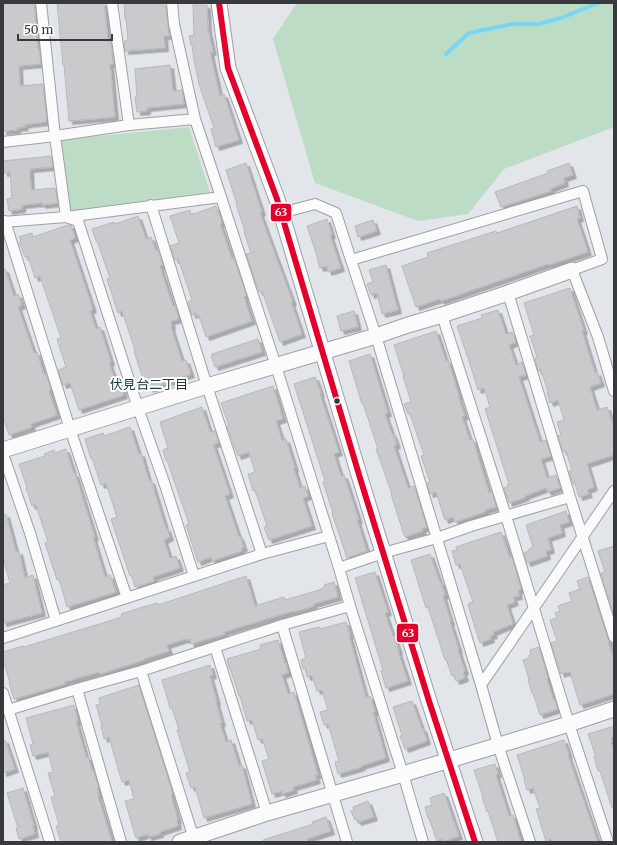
<svg xmlns="http://www.w3.org/2000/svg" width="617" height="845" font-family="Merriweather,'Noto Sans JP',serif">
<style>
.green{fill:#bddcc5}
.lines{fill:none;stroke-linecap:round;stroke-linejoin:round}
.stream{stroke:#77d6f4;stroke-width:4}
.building{fill:#cacacc;stroke:#b8b8bb;filter:url(#shadow)}
.street-casing{stroke:#9da0a4;stroke-width:12}
.secondary-casing{stroke:#9da0a4;stroke-width:17}
.street{stroke:#fbfbfc;stroke-width:10}
.secondary{stroke:#fbfbfc;stroke-width:15}
.bus-1-casing{stroke:#fff;stroke-width:9}
.bus-1{stroke:#e4002b;stroke-width:6}
.bus-dot{fill:#37393d;stroke:#fff;stroke-width:1.5}
.labels{text-anchor:middle;stroke-width:4;stroke-linejoin:round;paint-order:stroke}
.neighbourhood-label{font-size:13px;fill:#193940;stroke:#fff}
.line-badge{stroke:#fff;stroke-width:1.5}
.badge-label{font-size:11px;text-anchor:middle;font-weight:bold;fill:#fff}
</style>
<defs>
<filter id="shadow"><feDropShadow dx="3.5" dy="3.5" stdDeviation="0" flood-color="#0004"/></filter>
</defs>
<rect width="100%" height="100%" fill="#e2e5ea"/>
<path class="green" d="M297,3H614V127L504,169L468,214L418,221L315,183L273,39Z
M189,127L210,192L68,211L59,140Z"/>
<g class="lines">
<path class="stream" d="M446,54L469,33L512,24H539L561,18L598,3"/>
</g>
<path class="building" d="M3,3H34L38,49H39L41,64L19,66L20,86L43,84L47,119H46V122L28,124L24,125L25,127L17,128V130L3,131Z
M57,3H104L108,42H111L112,52L113,64H110L115,117L69,121L64,65H63Z
M124,3H163V6H166L169,36H164L165,48L125,51L124,41L128,40L126,19H125Z
M193,5H207L208,29L213,52H210L220,96L224,94L239,140L216,147L211,129L214,128L199,84L194,60L192,45H191L189,36L194,35Z
M170,65L173,91L182,90L184,104L147,108V111L137,112L135,97H137L135,69Z
M51,156L53,167L30,169L31,190L55,188L58,203L42,205V203L22,205V209L9,211L7,199L12,198L10,172L4,173L3,161Z
M246,163L262,212L260,213L276,257L293,302H291L302,334L280,342L262,291L259,292L246,254L251,253L244,232L245,231L236,204H237L226,170Z
M569,163L573,175L564,178L565,183L550,189L551,191L501,207L495,192L548,173L547,171Z
M216,206L222,223L220,224L232,259L234,258L247,296L244,297L252,321L206,337L199,315L196,316V313L192,315L188,302L192,300L179,261L178,259L175,260L170,246L179,243L170,216L190,210L191,215Z
M577,206L580,218L577,219L588,252L549,265L548,264L441,301L440,299L416,307L402,266L428,257L427,253L496,231L497,233Z
M138,216L146,239L151,237L156,251L158,250L163,265L160,266L162,273L173,306H175L179,319L171,321L172,326L171,327L182,361L186,360L191,374L150,389L149,384L143,387L139,377L142,376L134,351L135,350L122,311L118,313L107,279L110,278L97,241H96L92,229L114,222L115,224Z
M327,219L332,235H330L341,268L328,272L327,266L320,268L317,259H318L307,226Z
M373,220L377,231L358,237L355,226Z
M68,225H71L75,238L70,240L93,309L90,311L96,329L100,327L111,362L109,363L116,382L120,381L124,395L79,410L70,383L63,385L58,370L66,367L57,339L61,338L40,276L35,278L28,256L25,257L19,242L21,241L19,237L32,233L33,237Z
M386,265L398,310L382,314L377,293L371,295L367,284L373,282L369,270Z
M3,269H5L14,296L18,294L22,305L18,307L34,353L37,352L44,375L46,374L51,389L49,391L57,415L31,424L32,427L9,435L3,416Z
M570,288L584,331H582L595,373L597,372L601,383L590,387L597,410L607,407L614,427V455L587,464L594,487L587,490L589,494L579,497L575,483L573,484L569,471L572,470L566,451L563,452L558,436L561,435L557,422L564,420L558,400L550,403L547,393L548,392L541,370L538,371L535,358L537,357L530,336L534,335L524,303Z
M498,310L506,334L512,332L516,342L509,345L516,365L522,362L526,375L519,377L540,442L546,440L551,456L541,459L547,478L556,475L560,488L548,492L546,488L525,496L526,497L509,503L504,488L507,487V485L509,484L485,409L490,407L484,388L478,390L470,364L457,326L482,318L481,315Z
M354,311L358,327L341,331L337,316Z
M436,331L446,361L448,360L459,396H458L465,416L462,417L470,440L473,439L489,493L492,492L496,507L485,510V512L455,522L453,517L445,520L436,492L430,494L427,483L430,482L421,456L424,455L410,414H408L404,404L411,402L403,376H404L394,345Z
M258,339L262,352L215,367L211,356H212V354Z
M370,354L388,413L385,414L392,434H393L397,445L394,446L408,488L414,486L427,527L422,529L423,531L405,537V535H404L391,494H392L376,449H378L363,403L362,404L349,361Z
M315,377L321,393L320,394L339,452L334,454L341,476L344,475L359,520H357L367,551L347,558L332,513H333L323,482L325,481L318,459L294,384Z
M273,386L283,419L276,421L282,440L286,439L295,468L294,469L300,488L305,486L308,496L303,498L312,526L269,540L264,527L267,526L255,490L253,491L248,474L255,472L249,452L238,456L227,426H229L221,403Z
M202,407L210,432L215,431L219,443L213,444L230,494L225,496L239,537L240,536L244,548H241L242,551L212,561L211,557L198,562L186,525L189,524L167,460L166,461L163,450L168,448L160,422Z
M130,427L139,454L141,453L149,481L151,480L166,529L167,528L170,537L164,540L170,558L176,556L180,568L153,577L154,581L135,587L132,576H130L111,519L117,517L106,483L101,485L92,458L91,459L85,439L103,433L104,436Z
M66,449L74,474L75,473L95,537H93L105,577L110,575L116,592L67,607L59,579L57,580L45,543L48,542L36,505L32,506L26,488L27,487L19,464L45,456L44,454L54,450L55,453Z
M566,511L569,522L560,525L562,533L548,538L551,550L546,551L547,556L527,563L524,553L529,551V549L533,547L526,525Z
M6,514L16,552L19,551L25,578L33,575L42,613L3,623V585L10,583L3,557V515Z
M501,532L510,558L512,557L521,589L518,591L519,596L513,597L515,602L507,605L513,624L493,632L494,635L490,636L491,639L480,643L468,605L470,604L469,603L473,602L460,564L456,565L452,551L457,550L456,547Z
M614,546V615L601,573L605,572L598,551Z
M430,554L440,582H441L445,595L443,596L451,622H450L459,650H458L465,671L463,672L465,678L456,681L454,675L452,676L446,659L445,660L428,607L426,608L411,560Z
M375,572L388,612L385,613L393,636L394,635L399,651H398L408,681L386,688L381,671L383,670L355,578Z
M246,576L255,606L284,597L285,600L319,590L325,587L324,585L334,582L338,597L313,604L314,606L293,612V611L224,632L225,634L191,644L190,639L186,640L185,639L167,645L169,651L144,659V660L100,674L99,672L64,682L65,684L14,699L9,683H10L3,659V652L23,646L24,647L122,617L121,614L143,607L158,603V605Z
M588,577L608,639L610,642H608L614,659V694L580,705L570,672L567,673L566,672L561,674L551,643L557,641L550,620L557,618L555,613L560,611L558,606L572,601L569,593L580,589L577,581Z
M346,622L350,635H349L366,698L370,696L375,712H373L386,758L361,766L362,767L338,774L335,762L339,761L328,724L324,725L320,712L328,710L322,690L317,691L312,676L307,677L305,668L303,669L301,660L306,658L299,632L319,627L320,629Z
M278,640L285,664L286,663L288,673L282,675L288,694L294,692L318,775H315L317,780L293,787L294,790L282,794V791L272,794L262,761L269,759L262,738L258,740L252,720L247,721L240,696H239L230,668H229L227,659L261,649L260,645Z
M539,647L548,678L547,679L553,699L554,698L558,709L540,715L533,693H532L528,680L529,679L523,660L529,658V655L531,654L530,650Z
M210,665L213,675L210,676L217,702H216L222,723H220L226,742L231,740L239,766L242,765L252,804L204,818L195,787L191,788L186,773L190,772L177,730H179L172,708H170L162,680Z
M139,685L173,794L171,795L178,820L177,821L178,826L160,832V834L148,837V834L136,838L125,801L134,799L129,780L122,782L109,737L104,739L101,726L102,725L96,705L100,704L99,698Z
M412,701L422,729L423,728L427,741L405,749L400,736L402,735L393,707Z
M74,705L78,721H76L86,757H88L92,770L93,769L99,788H97L99,796H98L112,842H61L56,826L59,825L51,797L55,796L48,773L53,772L48,752L33,756L30,745L33,744L26,718Z
M614,726V737L611,738L612,741L611,742L614,751V808H612L600,771H598L594,757H596L588,734Z
M3,740H5L15,769L3,773Z
M564,740L569,755H568L598,842H552L551,839L546,841L536,809L540,808L533,788L527,790L524,780H525L517,755Z
M495,764L498,774L496,775L509,816L513,815L521,842H498L488,811L487,812L482,797H483L474,770Z
M23,788L34,826H33L35,834L19,839L16,828H18L7,793Z
M444,793L459,836L443,842L442,839L437,841L429,818H428L425,807L432,805L430,798Z
M368,801L374,817L358,822L357,819L355,820L351,811L354,810L353,807Z
M326,817L331,831L307,839L308,842H264L263,840L313,824L312,822Z"/>
<g class="lines">
<g class="street-casing">
<path id="street" d="M41,3L55,136L66,217L78,221L138,408L165,485L194,576
M112,3L129,125
M172,3L174,24L195,119L221,197L276,366L339,568L350,606L403,774L423,842
M3,142L55,136L129,125L195,119
M151,205L207,386L262,554
M281,213L315,204L336,213L351,260
M5,221L70,429L127,598
M3,222L66,217L221,197
M508,293L570,497L614,637
M442,315L506,516L569,724L608,842
M3,454L30,533L56,621
M339,568L383,553L437,538L471,526L570,497
M282,625L347,842
M3,638L262,554L329,536
M215,647L267,813
M141,671L195,842
M481,685L614,491
M77,689L121,842
M3,693L50,842
M8,710L77,689L141,671L282,625L350,606
M530,842L498,745L481,685L376,336L351,260L583,191L602,259L572,270L598,337L614,391"/>
</g>
<g class="secondary-casing">
<path id="secondary" d="M219,3L228,68L277,199L360,478L429,701L475,842
M3,450L207,386L376,336L408,325L442,315L508,293L572,270
M180,842L267,813L403,774L569,724L614,709"/>
</g>
<use href="#street" class="street"/>
<use href="#secondary" class="secondary"/>
<g class="bus-1-casing">
<path id="bus-1" d="M219,3L228,68L277,199L360,478L429,701L475,842"/>
</g>
<use href="#bus-1" class="bus-1"/>
</g>
<circle class="bus-dot" cx="337" cy="401" r="3.5"/>
<g class="labels">
<g class="neighbourhood-label">
<text x="149" y="389">伏見台二丁目</text>
</g>
</g>
<g class="line-badge">
<rect x="270" y="203" width="22" height="19" rx="4" fill="#e4002b"/>
<rect x="396" y="623" width="23" height="20" rx="4" fill="#e4002b"/>
</g>
<g class="badge-label">
<text x="281" y="216">63</text>
<text x="408" y="637">63</text>
</g>
<rect width="617" height="845" fill="none" stroke="#37393d" stroke-width="8"/>
<path d="M18 34v6h94v-6" fill="none" stroke="#37393d" stroke-width="2"/>
<text x="24" y="34" font-size="12" fill="#37393d" stroke="#ffffff" stroke-width="3" paint-order="stroke">50 m</text>
</svg>
